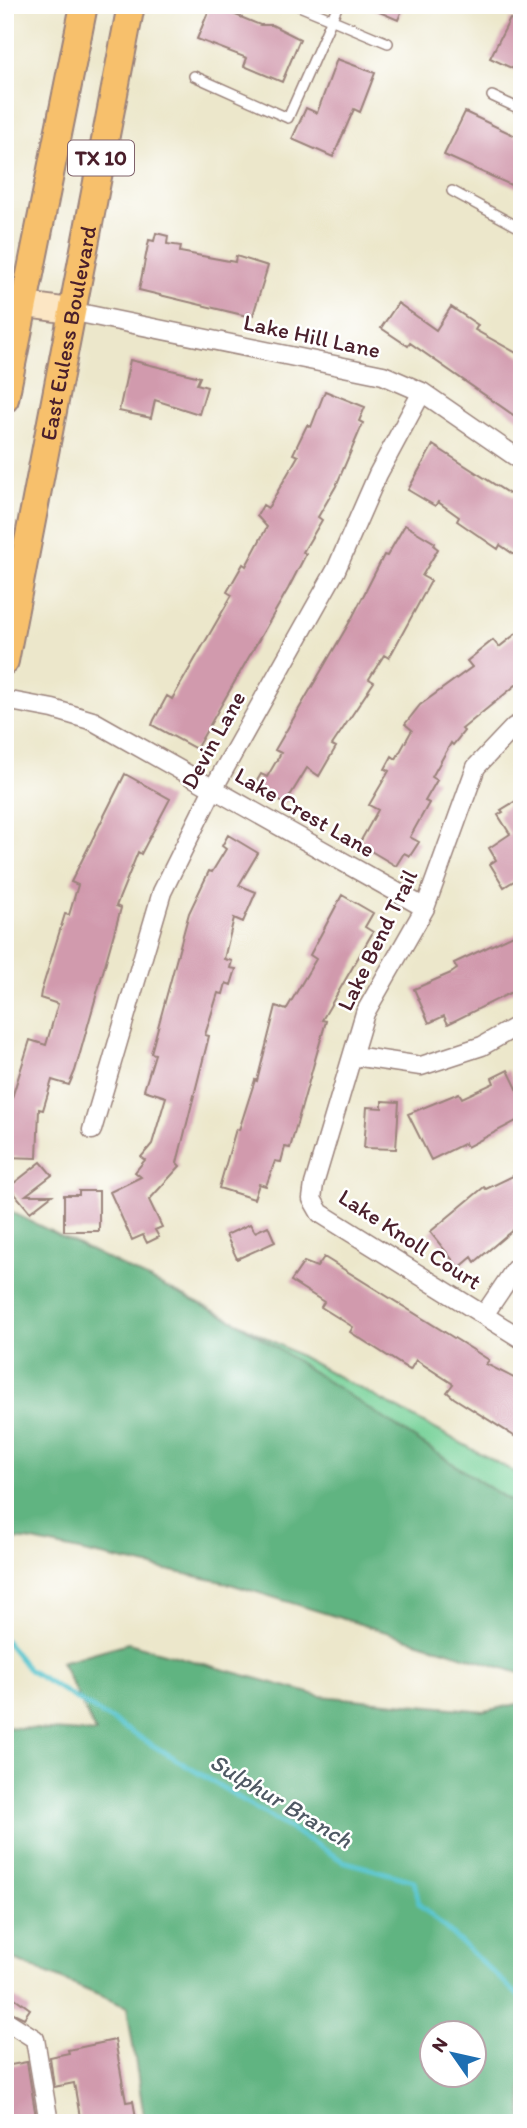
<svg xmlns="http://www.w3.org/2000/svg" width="527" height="2128" font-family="Itim,sans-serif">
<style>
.green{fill:#77d299;stroke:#607862;stroke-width:2}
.forest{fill:#61b481;stroke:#566a56;stroke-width:2;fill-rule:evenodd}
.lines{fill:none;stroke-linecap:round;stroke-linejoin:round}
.stream{stroke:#57c4cd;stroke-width:5}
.building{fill:#d19aad}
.lane-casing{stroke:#9b837b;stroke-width:12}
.street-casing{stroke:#9b837b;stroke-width:21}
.secondary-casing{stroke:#9b837b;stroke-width:28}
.primary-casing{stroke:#9b837b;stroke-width:30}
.lane{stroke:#fff;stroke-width:9}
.street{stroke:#fff;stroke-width:18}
.secondary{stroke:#fce6c4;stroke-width:24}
.primary{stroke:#f7c06c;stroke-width:26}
.labels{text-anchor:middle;stroke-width:5;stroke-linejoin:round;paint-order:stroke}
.shield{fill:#fff;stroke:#80626b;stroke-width:2}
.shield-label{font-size:21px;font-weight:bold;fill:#4a1f2b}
.street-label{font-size:23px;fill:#4a1f2b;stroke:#fff}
.water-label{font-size:24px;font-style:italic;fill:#4f5964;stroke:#fff}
</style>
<rect width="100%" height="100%" fill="#fff"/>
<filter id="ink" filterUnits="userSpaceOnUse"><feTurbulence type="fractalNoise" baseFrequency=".0143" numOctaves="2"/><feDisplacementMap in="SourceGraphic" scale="14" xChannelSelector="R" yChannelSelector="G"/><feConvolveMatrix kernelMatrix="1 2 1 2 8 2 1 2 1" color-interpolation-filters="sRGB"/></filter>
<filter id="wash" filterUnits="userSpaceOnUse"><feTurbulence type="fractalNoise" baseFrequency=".00686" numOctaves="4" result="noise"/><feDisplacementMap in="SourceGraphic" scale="28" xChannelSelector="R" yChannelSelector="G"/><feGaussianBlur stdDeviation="1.57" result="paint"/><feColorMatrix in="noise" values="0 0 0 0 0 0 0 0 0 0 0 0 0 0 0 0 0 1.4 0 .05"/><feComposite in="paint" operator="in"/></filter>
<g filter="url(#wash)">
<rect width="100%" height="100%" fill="#ece7cb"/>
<path class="green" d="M237,1322L522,1476V1509L482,1485Z"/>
<path class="forest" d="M5,1209L237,1322L522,1509V1674L227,1583L33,1541L5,1538Z
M128,1643L320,1696L485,1711L522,1703V2123H145L127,2007L5,1956V1727L96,1733L61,1662ZM433,2034H475V2076H433Z"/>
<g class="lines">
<path class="stream" d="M5,1640L29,1670L343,1861L414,1881L419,1904L522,1999"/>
</g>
<g id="blocks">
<path class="building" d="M211,5L260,25H272L300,39L282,82L244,66L247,58L197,39Z
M363,5H404L398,20Z
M510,19L522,24V73L490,58Z
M337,59L375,73L360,112L354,109L333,157L292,139L306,108L317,113Z
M465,112L522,139V190L444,155Z
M156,233L168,236L167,244L181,246L180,252L235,262L236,256L268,266L253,315L248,313L247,316L139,290L149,240L154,241Z
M398,303L436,330L451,307L478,325L475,330L522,356V421L410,343L408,346L381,328Z
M130,360L200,377L197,384L207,387L199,414L155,400L151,418L119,411Z
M325,391L365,407L359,421L363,423L336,486L318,517L322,520L303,552L306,554L288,589L196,749L152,725L154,720L167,696L172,699L232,595L227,592L243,564L246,566L267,527L257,516L263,505L268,508L298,456L293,454L307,425L311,427Z
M433,445L522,502V560L500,545L498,549L457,521L459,517L438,502L435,506L408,490Z
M405,525L435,543L434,546L438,549L422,576L431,581L389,658L384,655L369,679L374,682L332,745L336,747L319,776L307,768L285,804L254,786L261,774L267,777L281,753L275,750L352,618L384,555L387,556Z
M522,629V680L462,729L464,731L453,745L451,743L432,777L437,780L425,801L429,803L410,837L419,842L410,856L404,853L396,866L359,844L378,810L369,805L389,771L385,769L392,756L396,759L412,730L405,724L420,705L472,667L467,661L493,640L499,647Z
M125,774L170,799L141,854L138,852L116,906L121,908L75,1071L69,1085L52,1080L43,1110L39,1109L37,1158L5,1157V1120L30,1040L46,1045L58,1004L40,998L41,992L65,914L69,915L78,885L71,882Z
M522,797V876L504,887L490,864L496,860L489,848L510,834L498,815L503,812L501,810Z
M228,835L258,853L239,885L256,892L243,922L234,918L224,959L232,961L230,968L236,969L231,985L226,983L223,994L218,993L205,1035L209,1036L177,1163L180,1166L149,1200L162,1227L155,1230L159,1237L147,1243L143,1235L132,1240L110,1192L141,1177L135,1172L145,1160L141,1157L152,1144L166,1097L144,1090L155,1054L151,1053L189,913L209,871L212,872L226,849L222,846Z
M342,895L373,913L365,927L373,932L322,1020L326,1021L290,1148L285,1147L281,1162L275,1161L266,1186L259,1184L254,1199L219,1188L236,1129L239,1130L255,1080L257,1081L276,1006L286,1010L316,959L310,955Z
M522,931V987L448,1024L444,1016L429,1023L414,989L451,973L457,969L454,963Z
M508,1070L522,1099V1118L467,1147L465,1143L431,1160L408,1114L459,1093L462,1098L494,1083L492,1078Z
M382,1101L399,1102L396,1149L364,1148L367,1107L382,1108Z
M41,1162L52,1175L26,1195H52L30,1212L9,1187Z
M517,1174L522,1185V1222L475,1262L472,1257L459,1268L430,1232L484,1187L486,1189Z
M79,1191H99V1231H64V1195H79Z
M250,1224L255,1232L268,1226L275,1242L237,1259L226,1235Z
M324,1257L475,1351L489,1360L486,1364L522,1382V1441L454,1398L447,1392L453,1384L416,1360L410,1370L350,1332L353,1327L321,1307L324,1302L291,1281L304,1262L317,1267Z
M5,1991L30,2009L24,2018L5,2009Z
M115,2040L126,2102L133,2101L137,2123H81L74,2083L54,2087L50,2057L69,2053L68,2050Z
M27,2062L37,2123H5V2066Z"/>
</g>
</g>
<g filter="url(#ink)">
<use href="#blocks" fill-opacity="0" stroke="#9b837b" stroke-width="2"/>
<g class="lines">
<g class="lane-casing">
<path id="lane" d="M297,5L388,43
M194,76L288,118L338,5
M492,96L522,110
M452,191L522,229"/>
</g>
<g class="street-casing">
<path id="street" d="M70,311L383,375L422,392L522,461
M5,700L53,709L93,721L425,908
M522,723L514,727L476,767L425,908L365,1013L314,1184L312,1199L320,1213L522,1339
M354,1056L421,1066L482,1046L522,1023
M92,1130L162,892L213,789L336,570L378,474L422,392
M484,1315L515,1269L522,1266
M5,2020L35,2039L49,2123"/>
</g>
<g class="secondary-casing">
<path id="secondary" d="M5,302L70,311"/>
</g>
<g class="primary-casing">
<g id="primary">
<path d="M5,399L84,5"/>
<path id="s1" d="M5,661L131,5"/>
</g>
</g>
<use href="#lane" class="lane"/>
<use href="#street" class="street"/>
<use href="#secondary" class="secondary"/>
<use href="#primary" class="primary"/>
</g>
</g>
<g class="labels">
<rect class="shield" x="68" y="140.5" width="66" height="35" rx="5"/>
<g class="shield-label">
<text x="101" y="165">TX 10</text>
</g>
<g class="street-label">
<text dy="8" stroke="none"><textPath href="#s1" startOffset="334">East Euless Boulevard</textPath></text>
<text transform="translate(312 336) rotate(12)" y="8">Lake Hill Lane</text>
<text transform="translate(213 740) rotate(-61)" y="8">Devin Lane</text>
<text transform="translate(305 812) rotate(30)" y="8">Lake Crest Lane</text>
<text transform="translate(377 940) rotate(-64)" y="8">Lake Bend Trail</text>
<text transform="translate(410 1239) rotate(33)" y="8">Lake Knoll Court</text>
</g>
<g class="water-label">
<text transform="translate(281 1801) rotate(31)" y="8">Sulphur Branch</text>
</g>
</g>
<rect width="527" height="2128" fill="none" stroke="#fff" stroke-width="28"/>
<g transform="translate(453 2054) rotate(304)"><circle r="33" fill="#ffffff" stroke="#b7a5aa" stroke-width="2"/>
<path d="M0-5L12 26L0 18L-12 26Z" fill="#1f6fb2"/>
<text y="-10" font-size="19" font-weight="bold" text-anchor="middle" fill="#4a1f2b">N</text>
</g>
</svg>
